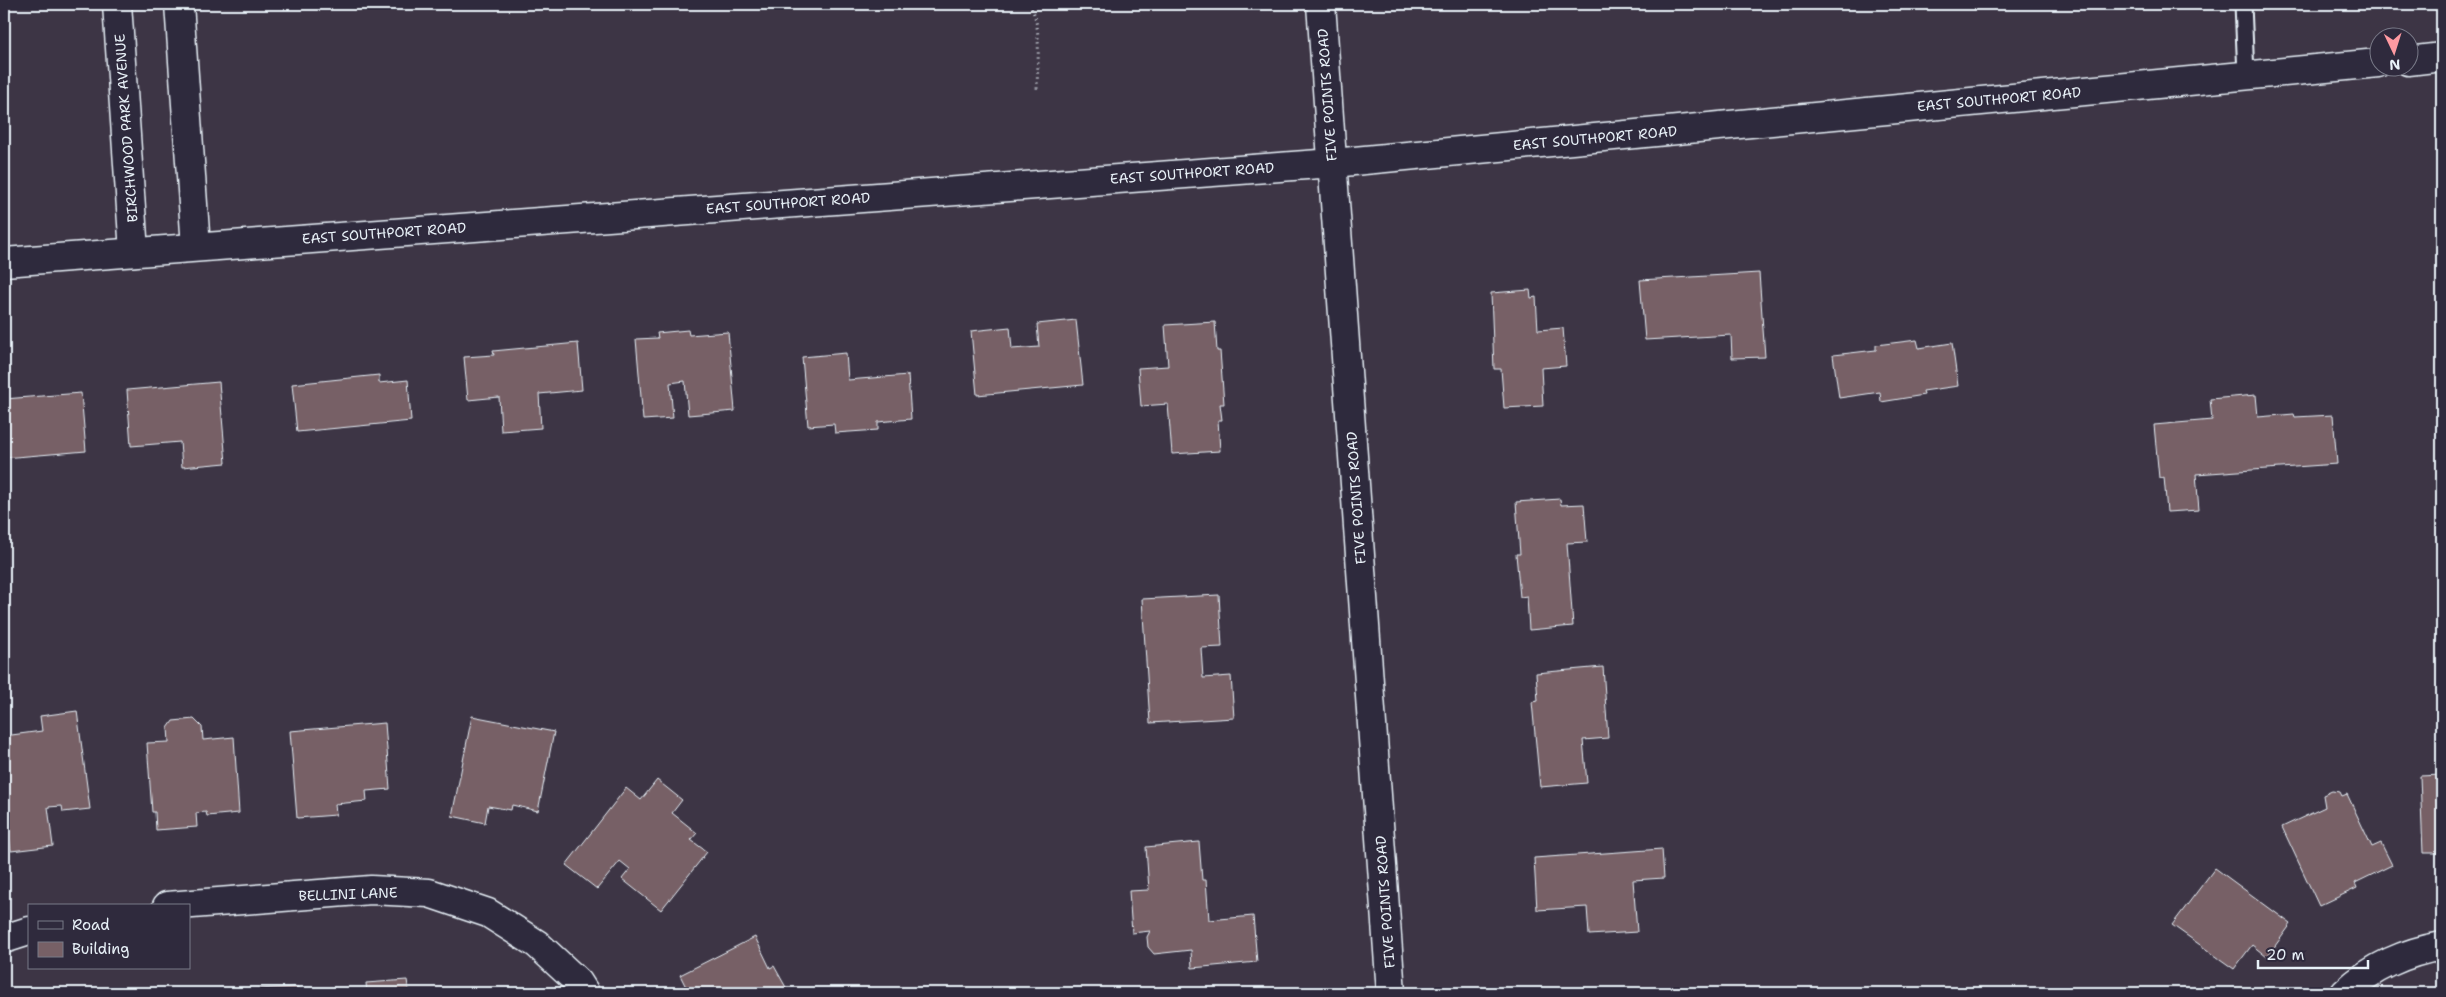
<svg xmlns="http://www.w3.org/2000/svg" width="2446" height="997" font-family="'Shantell Sans',sans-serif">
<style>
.building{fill:#776066;stroke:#e8f1f8}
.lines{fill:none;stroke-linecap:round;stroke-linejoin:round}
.lane-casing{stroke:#e8f1f8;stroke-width:19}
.street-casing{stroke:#e8f1f8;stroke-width:31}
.secondary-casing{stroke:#e8f1f8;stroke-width:31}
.path{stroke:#e8f1f8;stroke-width:3;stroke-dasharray:1 4;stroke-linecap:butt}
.lane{stroke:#2f2a3d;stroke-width:15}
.street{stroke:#2f2a3d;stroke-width:28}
.secondary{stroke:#2f2a3d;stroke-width:28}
.labels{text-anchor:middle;stroke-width:4;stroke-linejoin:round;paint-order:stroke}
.street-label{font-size:14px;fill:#e8f1f8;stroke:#2f2a3d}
</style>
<rect width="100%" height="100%" fill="#3d3545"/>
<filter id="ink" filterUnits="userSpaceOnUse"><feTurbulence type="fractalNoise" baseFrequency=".02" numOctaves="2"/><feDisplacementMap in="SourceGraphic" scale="10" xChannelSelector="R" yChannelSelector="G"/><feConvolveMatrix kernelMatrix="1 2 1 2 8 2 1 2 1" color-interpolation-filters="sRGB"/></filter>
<g filter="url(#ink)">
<path class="building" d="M1759,273L1765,357L1732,358L1731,335L1645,340L1640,280Z
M1530,290L1531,298L1536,297L1538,330L1563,328L1566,366L1541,368L1543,406L1504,408L1501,369H1494L1491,293Z
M1076,320L1083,385L977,395L971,331L1010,327L1012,349L1039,347L1037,324Z
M1215,322L1217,351H1220L1224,404H1220L1222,420H1218L1220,451L1172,454L1168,404L1141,406L1138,368L1168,366L1165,325Z
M688,330L689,335L728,332L735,411L688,415L685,381L670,383L673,418L643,420L636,339L658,338L657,333Z
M1917,340L1919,348L1952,343L1958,386L1923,391L1924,395L1881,402L1880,392L1839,398L1833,355L1876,350V345Z
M578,343L582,390L539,394L541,428L501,431L499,397L468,400L464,357L494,355L493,351Z
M846,353L848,380L908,375L911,419L878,422V430L835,433L834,424L808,426L802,357Z
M379,375V383L408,380L411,421L297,432L292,384Z
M219,382L226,463L182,467L180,442L131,446L127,390Z
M81,393L86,451L4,458V399Z
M2256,395L2258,417L2294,414L2295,417L2333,415L2337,464L2196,474L2199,510L2167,512L2164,477L2159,478L2154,425L2212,420L2210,399Z
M1560,499L1561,505L1584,504L1587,542L1567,543L1573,626L1529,630L1527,596L1520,597L1516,554H1520L1516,502Z
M1219,595L1222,647L1201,648L1203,678L1231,676L1234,718L1150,723L1142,599Z
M1603,667L1608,738L1583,740L1587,783L1540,787L1532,702L1538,701L1536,673Z
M77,711L90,809L63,812L62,806L48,807L53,846L11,851L4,796V736L42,731L40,716Z
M472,716L554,732L538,811L512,805L511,810L488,806L485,823L452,816Z
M194,719L202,727L203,740L234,737L239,813L207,816L206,812L196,813L197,827L156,830L155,812H152L147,743L169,742L168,728L173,721Z
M385,723L390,789L366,791L367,801L335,804L336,815L297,818L290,731Z
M2442,775V853H2423L2420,776Z
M657,780L682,800L672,813L697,833L691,840L707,852L661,910L622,879L630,869L620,861L597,889L566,865L626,788L641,800Z
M2332,791L2340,792L2342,796L2347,794L2372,847L2381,843L2392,865L2355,883L2357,888L2319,906L2282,827L2325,807L2323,795Z
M1199,842L1202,880H1206L1209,920L1253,916L1257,962L1192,968L1191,950L1154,954L1148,947L1147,937L1150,931L1132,933L1129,891L1149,890L1146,847Z
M1662,849L1664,878L1633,880L1637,932L1589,935L1587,907L1537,910L1534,858Z
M2215,868L2291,924L2267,957L2252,945L2234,969L2172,925Z
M755,937L770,968L774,966L788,991L793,989L795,993H689L680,975Z
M407,980L409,993H367L366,983Z
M298,987V993H236V990Z"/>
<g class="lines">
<g class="lane-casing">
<path id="lane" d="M2243,4L2246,76"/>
</g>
<g class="street-casing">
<path id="street" d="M117,4L134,252
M179,4L196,247
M167,906L371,890L429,893L488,913L537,944L578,982L585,993
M4,939L29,931
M2345,993C2371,967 2407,952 2442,946"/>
</g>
<g class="secondary-casing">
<path id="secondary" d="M1321,4L1391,993
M2408,61L2442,57
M4,262L1333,163L2378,63"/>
</g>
<path class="path" d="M1029,4C1043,22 1037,68 1037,91"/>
<use href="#lane" class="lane"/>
<use href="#street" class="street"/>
<use href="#secondary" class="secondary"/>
</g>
</g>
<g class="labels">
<g class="street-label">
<text transform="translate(1327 95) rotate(-94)" y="5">FIVE POINTS ROAD</text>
<text transform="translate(1999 99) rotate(-5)" y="5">EAST SOUTHPORT ROAD</text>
<text transform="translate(126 128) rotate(-94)" y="5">BIRCHWOOD PARK AVENUE</text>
<text transform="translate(1595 138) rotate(-5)" y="5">EAST SOUTHPORT ROAD</text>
<text transform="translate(1192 173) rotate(-4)" y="5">EAST SOUTHPORT ROAD</text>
<text transform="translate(788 203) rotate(-4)" y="5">EAST SOUTHPORT ROAD</text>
<text transform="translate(384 233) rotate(-4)" y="5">EAST SOUTHPORT ROAD</text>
<text transform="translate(1356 498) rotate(-94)" y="5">FIVE POINTS ROAD</text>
<text transform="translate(348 894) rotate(-2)" y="5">BELLINI LANE</text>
<text transform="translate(1385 902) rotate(-94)" y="5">FIVE POINTS ROAD</text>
</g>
</g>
<rect width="2446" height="997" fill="none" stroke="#2f2a3d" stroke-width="20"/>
<rect x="10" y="10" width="2426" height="977" fill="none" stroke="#e8f1f8" stroke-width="2" filter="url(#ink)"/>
<rect x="28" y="904" width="162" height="65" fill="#2f2a3d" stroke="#797a88"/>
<rect x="38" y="921" width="25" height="8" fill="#2f2a3d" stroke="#797a88"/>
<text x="72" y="930" font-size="15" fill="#e8f1f8">Road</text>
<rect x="38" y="942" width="25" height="15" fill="#776066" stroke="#797a88"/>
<text x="72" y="954" font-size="15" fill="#e8f1f8">Building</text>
<g transform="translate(2394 52) rotate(176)"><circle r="24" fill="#2f2a3d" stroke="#797a88"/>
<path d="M0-4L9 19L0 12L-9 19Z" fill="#ff9aa2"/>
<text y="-8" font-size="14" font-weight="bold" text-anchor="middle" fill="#e8f1f8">N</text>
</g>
<path d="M2258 960v8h110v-8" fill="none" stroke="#e8f1f8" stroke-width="2.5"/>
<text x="2266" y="960" font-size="15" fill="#e8f1f8" stroke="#2f2a3d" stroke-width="4" paint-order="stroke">20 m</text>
</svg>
